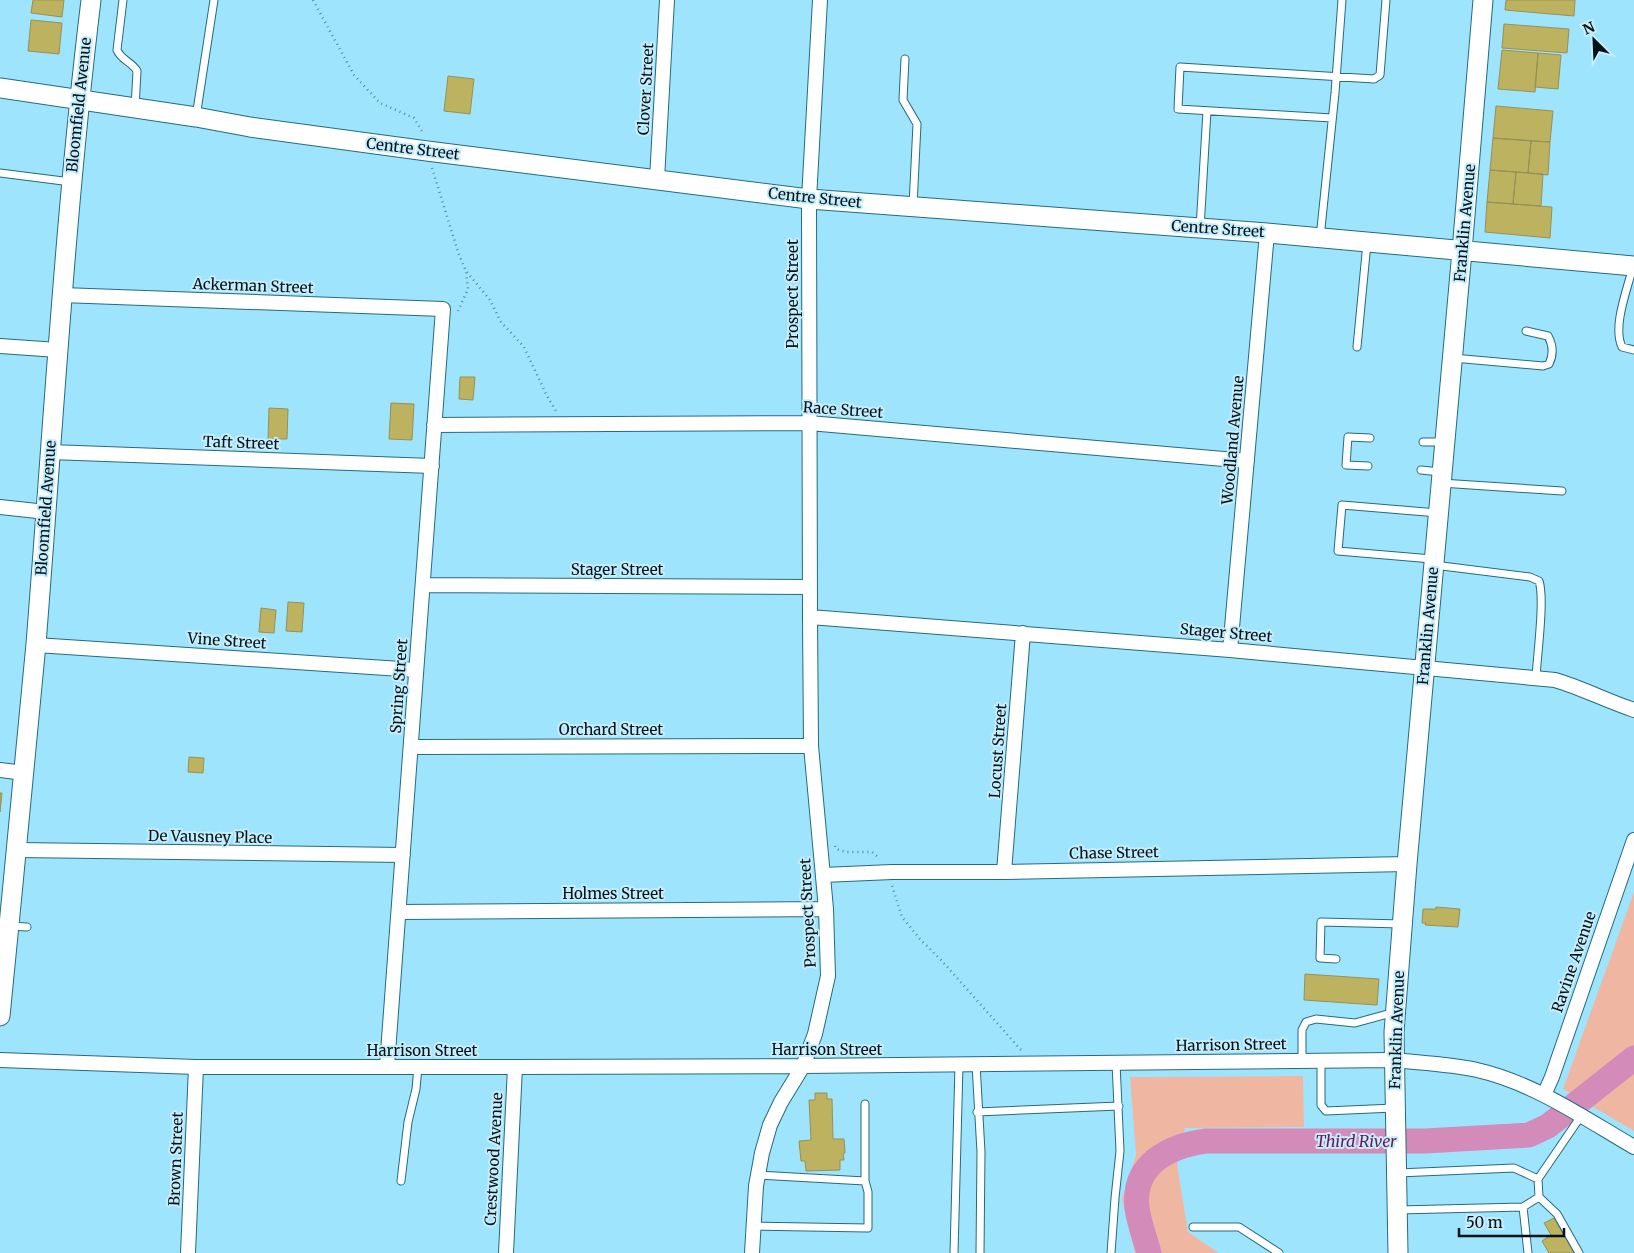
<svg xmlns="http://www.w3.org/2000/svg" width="1634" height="1253" font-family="Merriweather,serif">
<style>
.green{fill:#efb7a2}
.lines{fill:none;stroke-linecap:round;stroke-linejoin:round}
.river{stroke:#d38cb9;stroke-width:25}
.building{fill:#bdb260;stroke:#979057}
.lane-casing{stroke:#236b81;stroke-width:9}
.street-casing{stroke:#236b81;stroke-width:16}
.secondary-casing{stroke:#236b81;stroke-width:21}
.path{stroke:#5a899a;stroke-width:2.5;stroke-dasharray:1 4;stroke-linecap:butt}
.lane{stroke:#fff;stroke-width:7}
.street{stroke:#fff;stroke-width:14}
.secondary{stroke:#fff;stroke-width:19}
.labels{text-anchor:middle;stroke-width:4;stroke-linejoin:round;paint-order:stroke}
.street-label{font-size:15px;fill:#001118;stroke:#c5edfb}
.water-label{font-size:16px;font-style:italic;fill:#6a1653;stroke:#c5edfb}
</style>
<rect width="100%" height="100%" fill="#9fe4fd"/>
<path class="green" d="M1634,892V1131L1563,1089Z
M1303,1076L1304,1127L1185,1128L1177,1164L1188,1232L1219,1253H1135L1122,1199L1136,1155L1130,1077Z"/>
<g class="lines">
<path class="river" d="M1149,1253C1145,1238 1139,1223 1137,1208C1132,1164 1169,1146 1206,1141H1425L1529,1135L1548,1126L1634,1058"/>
</g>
<path class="building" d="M33,0H64L62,17L31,13Z
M1506,0H1575L1574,16L1505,10Z
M31,20L62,23L59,54L28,51Z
M1504,24L1569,29L1567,53L1502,48Z
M1502,50L1538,53L1535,92L1498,89Z
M1538,53L1561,55L1558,89L1535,87Z
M448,76L474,79L470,114L444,111Z
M1496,106L1553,111L1550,142L1493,138Z
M1493,138L1531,141L1528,173L1490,170Z
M1531,141L1550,142L1548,175L1528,173Z
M1490,170L1516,172L1513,204L1487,202Z
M1516,172L1543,174L1541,206L1513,204Z
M1487,202L1552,207L1550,238L1485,232Z
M460,377H475L473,400L459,399Z
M391,403L414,404L412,440L389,439Z
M269,408L288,409L287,439H268Z
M288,602L304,603L302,632L286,631Z
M261,608L276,610L274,633L259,632Z
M189,757L204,758L203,773L188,772Z
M0,793H2L0,812Z
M1436,907L1460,909L1458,927L1425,925L1426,923H1422L1423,909H1436Z
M1305,974L1379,979L1377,1005L1304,1000Z
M815,1093H827V1099H832L833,1139H844L845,1153H843L844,1160H840V1170L806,1171L805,1161H801L799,1141L811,1140L809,1100H815Z
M1554,1218L1574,1253H1549L1542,1241L1551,1235L1544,1223Z"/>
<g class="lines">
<g class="lane-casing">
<path id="lane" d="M123,0L117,50C121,60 132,62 137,71L135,108
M905,59L903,100L917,124L913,206
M196,117L214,0
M1332,118L1178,109L1180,67L1374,79L1380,75L1386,0
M0,173L71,182
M1200,228L1207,111
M1320,238L1335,93L1342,0
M1633,266C1628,288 1612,326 1622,347L1634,350
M1357,347L1367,243
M1453,358L1543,366L1549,364C1554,354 1553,345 1548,336L1526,331
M1423,442H1444
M1368,466L1346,465L1348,437L1370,438
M1421,470L1440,472
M1441,483L1562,491
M1432,559L1338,551L1342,505L1438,513
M1434,565L1530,577L1539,581C1545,599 1537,656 1536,678
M9,926L27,927
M1336,959L1320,958L1321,922L1402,924
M1302,1061V1030L1306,1022L1316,1019L1355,1023L1395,1012
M1321,1061V1105L1326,1111L1394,1108
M976,1064L981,1152L980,1253
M977,1112L1119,1106
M1398,1173L1514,1168L1538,1179
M758,1175L865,1181
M401,1181L408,1122L416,1089L418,1067
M1539,1197L1557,1214L1579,1253
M1523,1207L1528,1253
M1398,1210L1523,1207L1539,1197L1538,1179L1581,1116
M752,1226L868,1228V1192L865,1181V1104
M1193,1227H1239L1279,1253
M954,1253L959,1065
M1111,1253L1115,1198L1120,1151L1116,1063"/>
</g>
<g class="street-casing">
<path id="street" d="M657,179L667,0
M62,295L443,309L387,1066
M0,346L58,350
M434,425L809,423L1247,461
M50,452L432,466
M0,507L46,512
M423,585L810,587
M810,617L1230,650L1555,680C1582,688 1607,701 1634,710
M36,645L416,670
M1230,650L1267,233
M411,747L811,746
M0,770L24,773
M16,850L403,855
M1004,872L1023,633
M823,875L892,872H1004L1407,864
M399,912L826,909
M0,1060L196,1067H515L803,1066L1393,1060C1421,1063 1450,1064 1477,1070C1534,1083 1584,1118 1634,1147
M1544,1095L1552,1077L1634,840
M188,1253L196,1067
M506,1253L515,1067
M752,1253L756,1186L762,1153L770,1125L781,1102L803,1066L815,1034L828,976L826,909L811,746L810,617L809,199L820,0"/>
</g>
<g class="secondary-casing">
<path id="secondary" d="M0,88L196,117L250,127L427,151L809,199L1267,233L1634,266
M0,1016C12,892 25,768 36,644C53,429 65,214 91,0
M1398,1253L1394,1032L1407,864L1462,251L1483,0"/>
</g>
<path class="path" d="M313,0L354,75L380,103L414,118L423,133
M432,168L459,255L466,271L468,289L458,311
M467,272L490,300L501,322L524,347L547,396L556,411
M835,846L836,849L846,852H872L879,858
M892,886L902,917L920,939L941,960L1021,1050"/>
<use href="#lane" class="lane"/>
<use href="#street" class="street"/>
<use href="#secondary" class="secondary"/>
</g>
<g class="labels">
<g class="street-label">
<text transform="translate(646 89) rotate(-87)" y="5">Clover Street</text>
<text transform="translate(79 105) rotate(-84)" y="5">Bloomfield Avenue</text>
<text transform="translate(413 149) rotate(7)" y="5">Centre Street</text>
<text transform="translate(815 198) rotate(6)" y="5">Centre Street</text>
<text transform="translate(1465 223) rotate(-85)" y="5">Franklin Avenue</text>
<text transform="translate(1218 229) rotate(4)" y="5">Centre Street</text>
<text transform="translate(253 286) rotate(2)" y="5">Ackerman Street</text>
<text transform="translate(793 294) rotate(-90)" y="5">Prospect Street</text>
<text transform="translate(843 410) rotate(4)" y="5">Race Street</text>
<text transform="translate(1233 440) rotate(-85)" y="5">Woodland Avenue</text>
<text transform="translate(241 443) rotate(2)" y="5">Taft Street</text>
<text transform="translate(46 508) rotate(-86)" y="5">Bloomfield Avenue</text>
<text x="617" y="575">Stager Street</text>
<text transform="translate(1428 626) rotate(-85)" y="5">Franklin Avenue</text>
<text transform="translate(1226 633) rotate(5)" y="5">Stager Street</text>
<text transform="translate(227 641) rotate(4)" y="5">Vine Street</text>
<text transform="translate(399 686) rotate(-86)" y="5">Spring Street</text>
<text x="611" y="735">Orchard Street</text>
<text transform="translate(998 751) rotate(-86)" y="5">Locust Street</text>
<text transform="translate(210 837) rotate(1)" y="5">De Vausney Place</text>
<text transform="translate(1114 853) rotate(-1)" y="5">Chase Street</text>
<text x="613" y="899">Holmes Street</text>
<text transform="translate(808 913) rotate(-93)" y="5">Prospect Street</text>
<text transform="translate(1574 962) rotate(-71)" y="5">Ravine Avenue</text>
<text transform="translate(1397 1030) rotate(-88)" y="5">Franklin Avenue</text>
<text transform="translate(1231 1045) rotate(-1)" y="5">Harrison Street</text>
<text x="827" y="1055">Harrison Street</text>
<text x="422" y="1056">Harrison Street</text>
<text transform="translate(176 1159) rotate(-88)" y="5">Brown Street</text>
<text transform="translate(494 1159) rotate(-87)" y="5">Crestwood Avenue</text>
</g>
<g class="water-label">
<text x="1356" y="1147">Third River</text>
</g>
</g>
<g transform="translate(1594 40) rotate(336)" stroke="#c5edfb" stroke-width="4" paint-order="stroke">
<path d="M0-4L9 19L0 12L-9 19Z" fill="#001118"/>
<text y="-8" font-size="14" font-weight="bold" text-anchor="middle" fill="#001118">N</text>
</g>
<path d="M1459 1228v8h105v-8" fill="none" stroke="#001118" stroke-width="2.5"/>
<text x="1466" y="1228" font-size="15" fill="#001118" stroke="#c5edfb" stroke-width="4" paint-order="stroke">50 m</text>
</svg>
